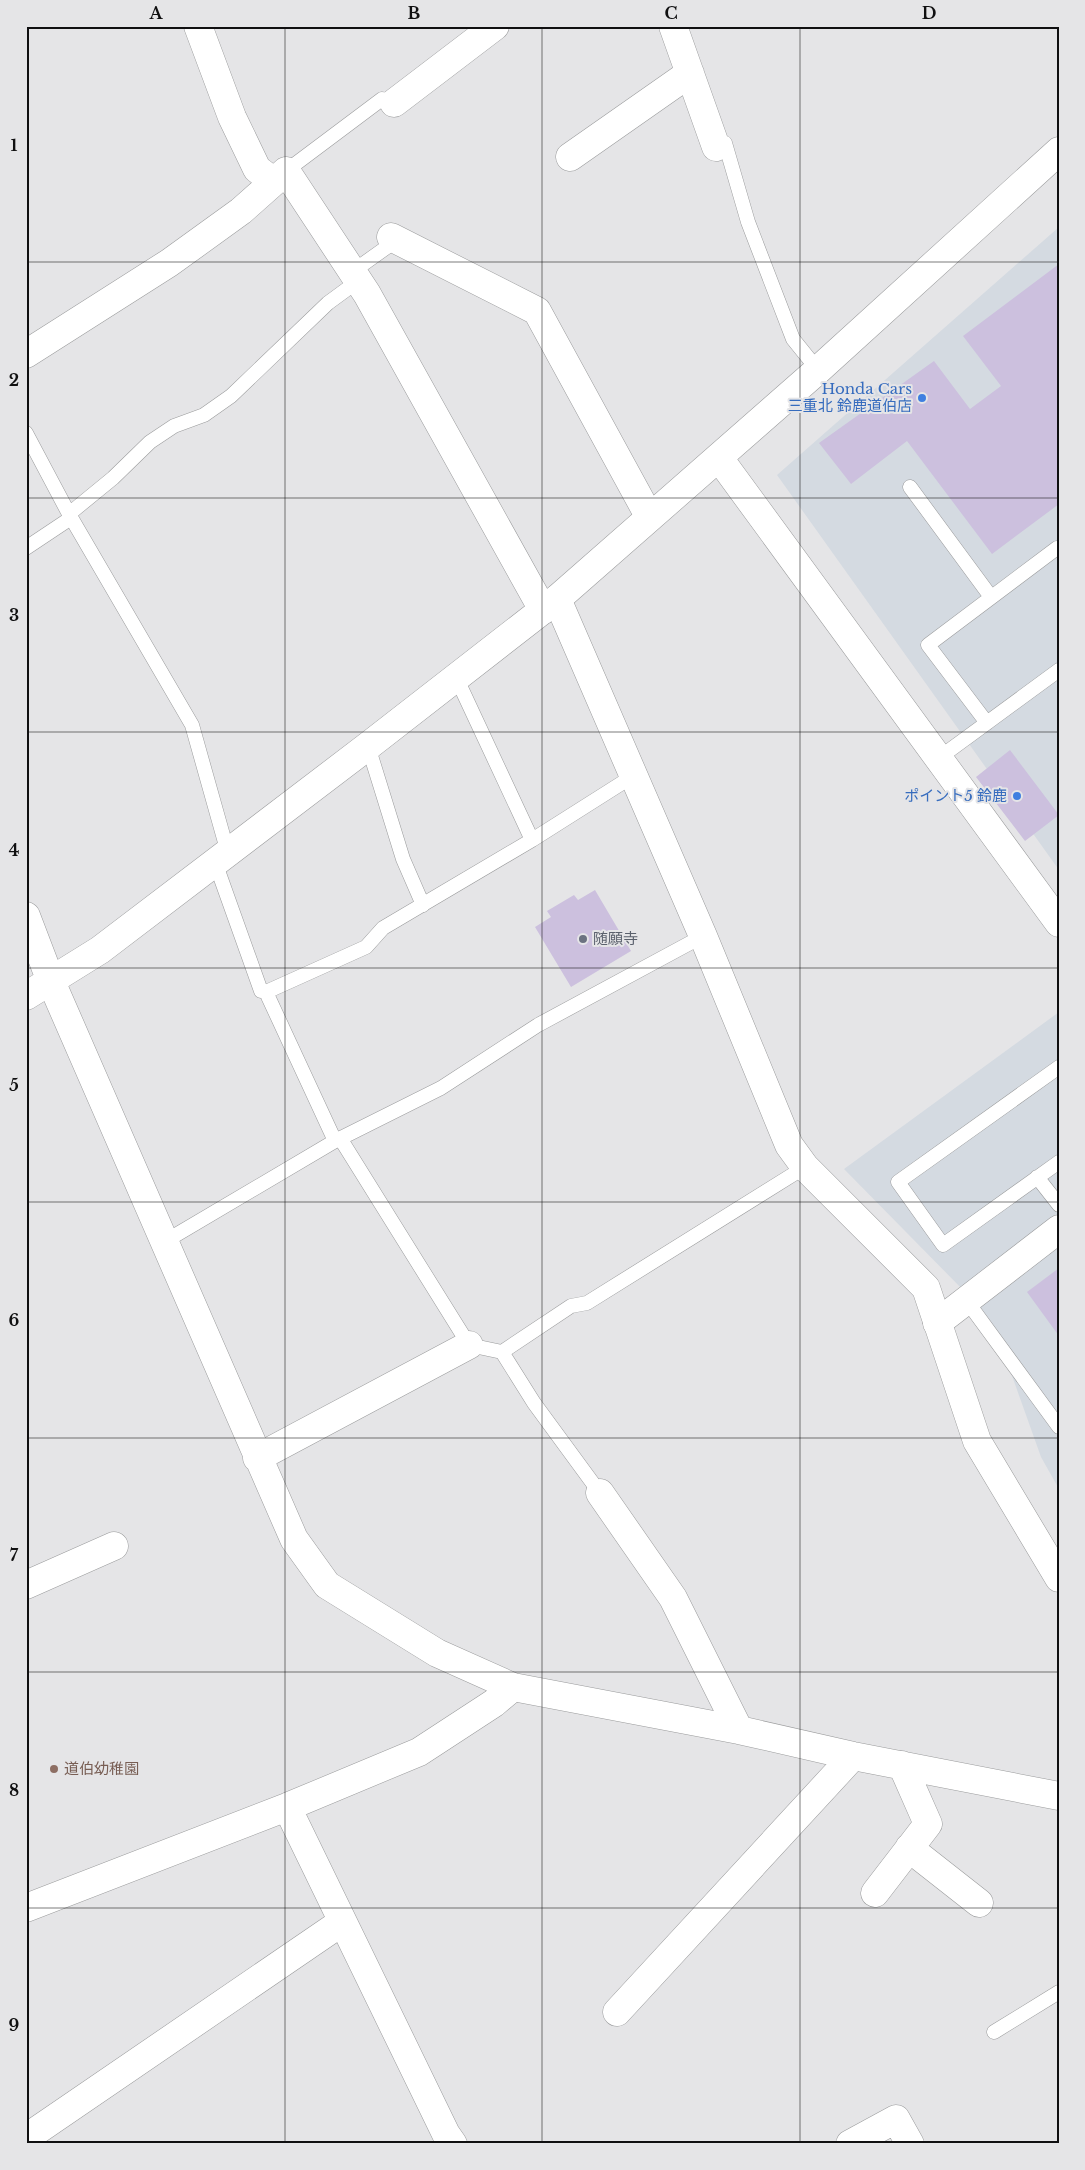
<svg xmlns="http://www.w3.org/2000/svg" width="1085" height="2170" font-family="'Libre Baskerville','Noto Sans JP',serif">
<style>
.built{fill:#d4dae1}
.building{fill:#ccc0de}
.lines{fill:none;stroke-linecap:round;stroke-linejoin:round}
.service-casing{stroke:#9a9b9c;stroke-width:15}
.minor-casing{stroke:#9a9b9c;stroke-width:29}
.tertiary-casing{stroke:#9a9b9c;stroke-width:29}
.service{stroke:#fff;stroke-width:14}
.minor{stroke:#fff;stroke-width:28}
.tertiary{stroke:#fff;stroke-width:28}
.grid{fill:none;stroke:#101011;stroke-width:1;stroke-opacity:0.55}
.shop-dot{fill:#3f7fe0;stroke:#e5e5e7;stroke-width:2}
.worship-dot{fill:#6b7280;stroke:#e5e5e7;stroke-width:2}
.education-dot{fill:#8d6e63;stroke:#e5e5e7;stroke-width:2}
.labels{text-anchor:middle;stroke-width:4;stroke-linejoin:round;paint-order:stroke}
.shop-label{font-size:15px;fill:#366cbe;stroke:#e5e5e7;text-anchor:end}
.worship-label{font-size:15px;fill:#5b616d;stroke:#e5e5e7;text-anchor:start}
.education-label{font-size:15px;fill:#785e54;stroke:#e5e5e7;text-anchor:start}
.neatline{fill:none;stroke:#101011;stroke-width:2}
.grid-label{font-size:16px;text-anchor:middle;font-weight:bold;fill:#101011}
</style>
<rect width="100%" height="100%" fill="#e5e5e7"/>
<path class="built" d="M1059,227V870L777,475Z
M1059,1012V1489L1041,1457L996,1331L967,1294L844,1169Z"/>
<path class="building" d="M1059,264V504L992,554L907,441L851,484L819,443L934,361L970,409L1001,386L963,336Z
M1010,750L1059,815L1025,841L976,777Z
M595,890L631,951L571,987L535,927L551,917L547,911L574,895L578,900Z
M1059,1268V1336L1027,1292Z"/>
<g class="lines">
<g class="service-casing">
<path id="service" d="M719,146L725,143L748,222L793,339L818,370
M286,171L382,99L394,103
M352,272L387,247L391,237
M26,433L69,514L192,725L228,853
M910,487L991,597
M69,514L113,478L150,442L174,426L204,415L231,396L328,303L358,281
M26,548L71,518
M456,677L532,840
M987,723L928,645L1057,548L1059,550
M368,746L403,859L423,905
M939,758L1059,670
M215,862L261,991L266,992L335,1141
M266,992L366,947L383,928L532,840L633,776
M1059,1067L898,1182L943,1245L1059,1162
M340,1138L469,1345L502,1352L534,1403L600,1493
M1037,1177L1059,1205
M164,1242L335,1141L441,1088L538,1025L703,936
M966,1300L1059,1427
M502,1352L571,1306L587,1303L805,1167
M994,2032L1059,1992"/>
</g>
<g class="minor-casing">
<path id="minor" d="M198,26L232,117L257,169L273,181
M673,26L716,147
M394,103L495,26
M570,157L690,73
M391,237L537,311L649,516
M26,354L169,263L241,211L286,171L367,294L543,610
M557,599L703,936L789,1145L805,1167L926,1288L977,1441L1059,1578
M50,979L294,1539L327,1585L437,1653L513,1687L739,1730L853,1756L1059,1796
M257,1458L469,1345
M600,1493L673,1598L739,1730
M26,1585L114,1546
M287,1807L446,2134L453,2144
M909,1848L979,1903
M875,1893L928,1824L902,1765
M26,1908L287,1807L419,1752L494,1703L513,1687
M617,2012L853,1756
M26,2138L342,1922
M850,2144L896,2119L910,2144"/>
</g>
<g class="tertiary-casing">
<path id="tertiary" d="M719,458L1059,923
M26,916L50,979
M26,996L100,950L368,746L557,599L818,370L1059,151
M937,1323L1059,1229"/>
</g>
<use href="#service" class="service"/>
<use href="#minor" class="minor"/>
<use href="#tertiary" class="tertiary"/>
</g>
<path class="grid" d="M285,26V2144M542,26V2144M800,26V2144M26,262H1059M26,498H1059M26,732H1059M26,968H1059M26,1202H1059M26,1438H1059M26,1672H1059M26,1908H1059"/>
<g class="shop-dot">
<circle cx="922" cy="398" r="5"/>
<circle cx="1017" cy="796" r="5"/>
</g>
<circle class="worship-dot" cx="583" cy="939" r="5"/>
<circle class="education-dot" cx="54" cy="1769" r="5"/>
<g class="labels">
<g class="shop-label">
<text x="912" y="394">Honda Cars<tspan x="912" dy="17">三重北 鈴鹿道伯店</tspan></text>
<text x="1007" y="801">ポイント5 鈴鹿</text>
</g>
<g class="worship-label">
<text x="593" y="944">随願寺</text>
</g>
<g class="education-label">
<text x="64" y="1774">道伯幼稚園</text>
</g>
</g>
<rect width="1085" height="2170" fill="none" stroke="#e5e5e7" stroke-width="55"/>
<rect x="28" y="28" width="1030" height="2114" class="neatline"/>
<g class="grid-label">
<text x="156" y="19">A</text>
<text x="414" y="19">B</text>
<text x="671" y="19">C</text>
<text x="929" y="19">D</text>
<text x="14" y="151">1</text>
<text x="14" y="386">2</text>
<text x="14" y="621">3</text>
<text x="14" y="856">4</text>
<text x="14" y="1091">5</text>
<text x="14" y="1326">6</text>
<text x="14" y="1561">7</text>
<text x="14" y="1796">8</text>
<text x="14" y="2031">9</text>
</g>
</svg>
